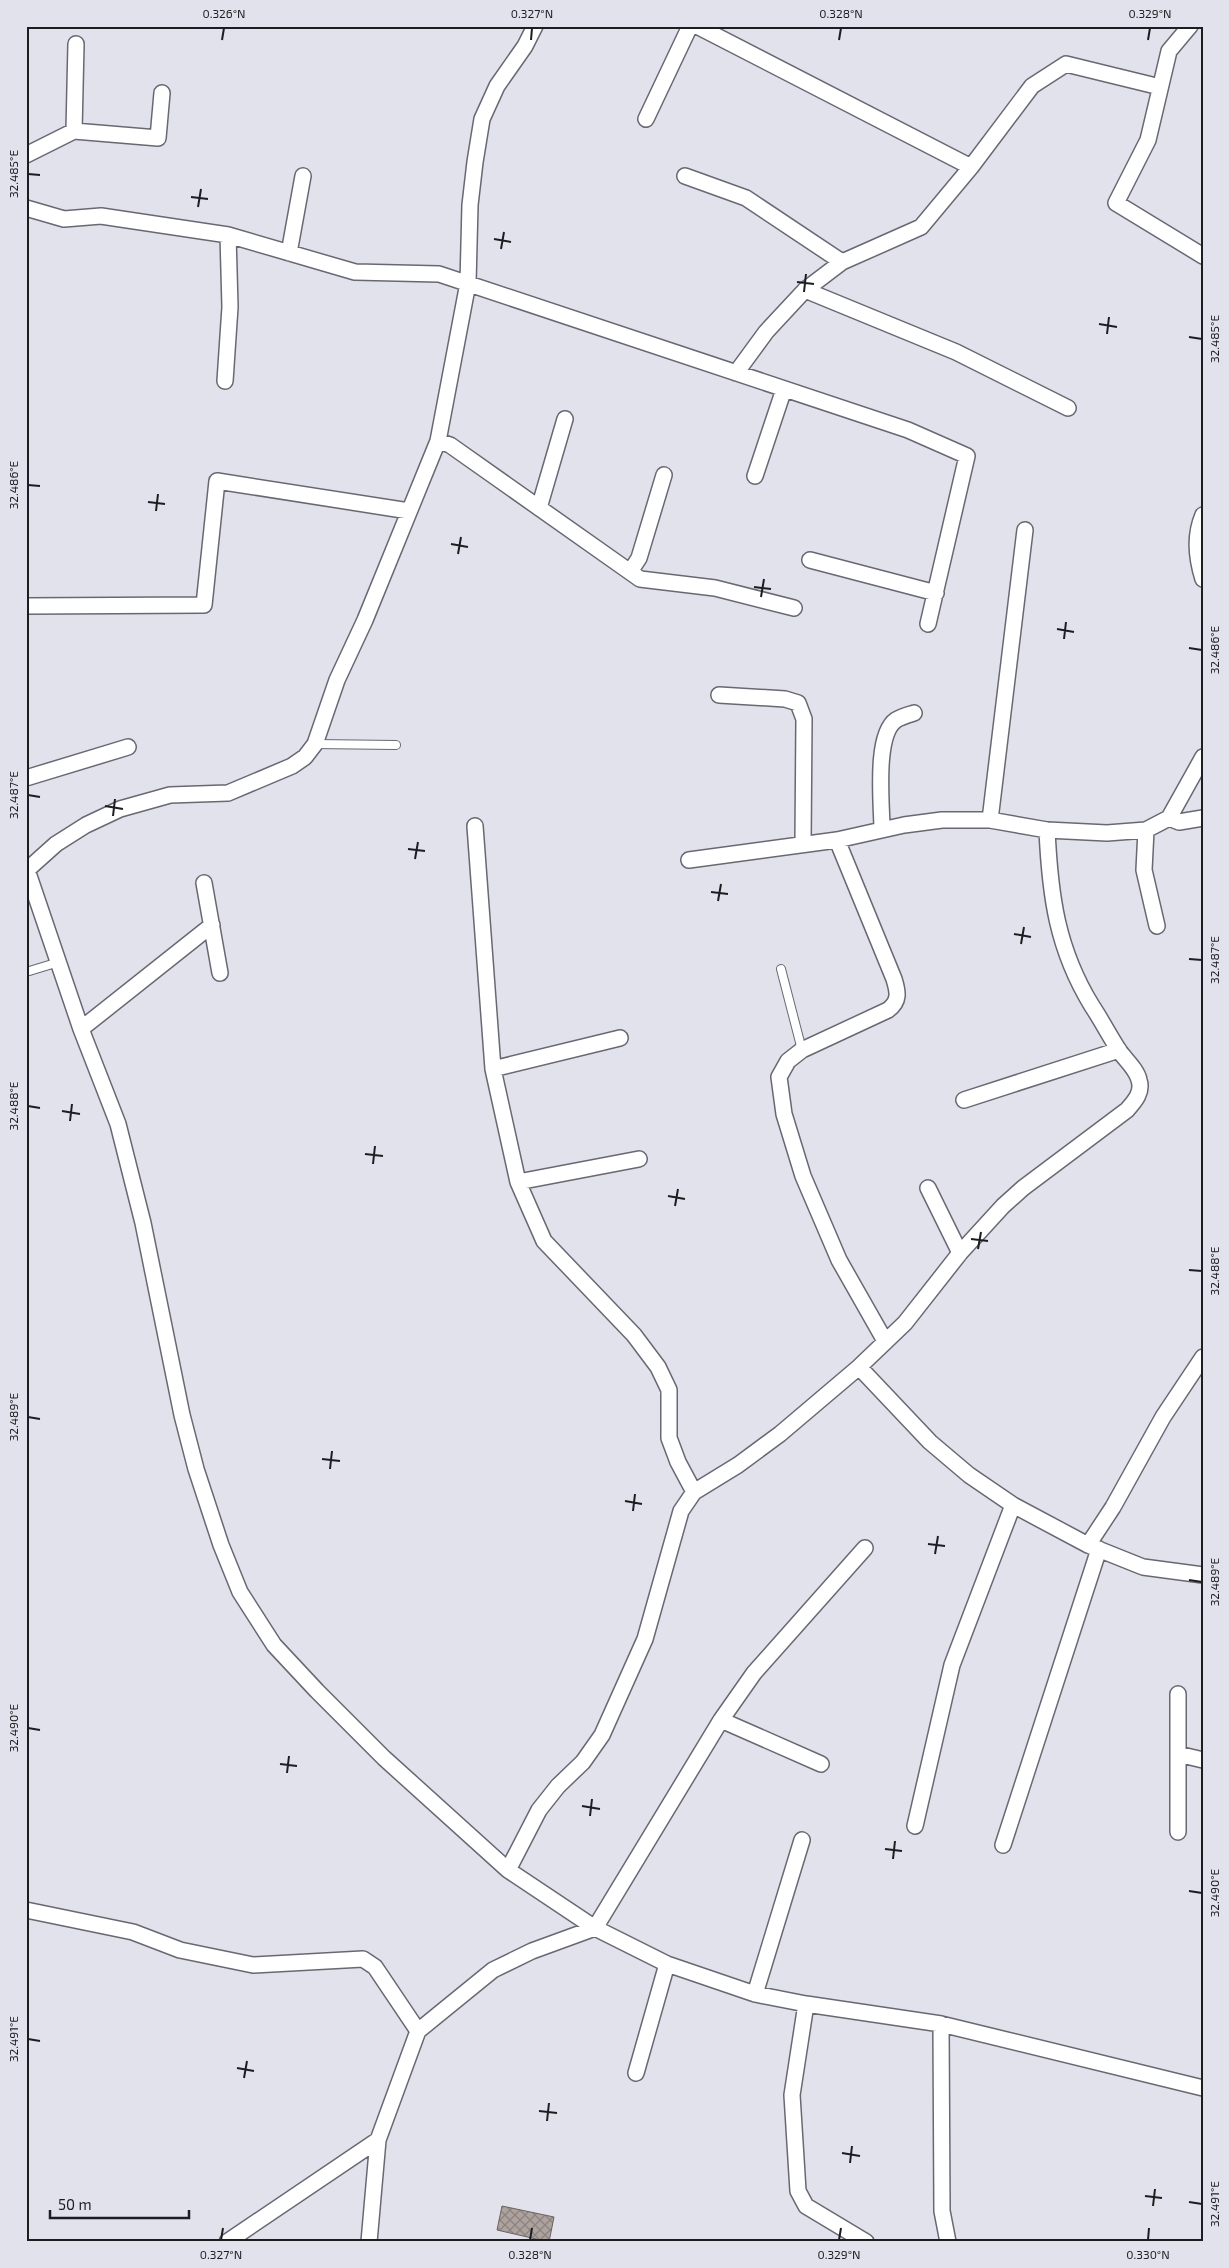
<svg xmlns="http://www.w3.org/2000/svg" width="1229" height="2268" font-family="'Exo 2',sans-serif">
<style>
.building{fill:url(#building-cross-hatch);stroke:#6c615d}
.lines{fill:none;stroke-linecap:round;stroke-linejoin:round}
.lane-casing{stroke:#686872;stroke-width:10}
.street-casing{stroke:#686872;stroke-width:18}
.lane{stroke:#fff;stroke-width:8}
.street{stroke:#fff;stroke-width:15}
.ticks{fill:none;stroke:#1d1d21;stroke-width:2}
.neatline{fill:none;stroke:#1d1d21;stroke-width:2}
.ticks-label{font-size:12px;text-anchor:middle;fill:#1d1d21}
</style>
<defs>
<pattern id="building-cross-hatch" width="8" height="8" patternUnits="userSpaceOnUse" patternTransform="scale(1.25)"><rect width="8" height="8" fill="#ada29d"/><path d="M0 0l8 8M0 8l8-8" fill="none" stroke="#8c8380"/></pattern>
</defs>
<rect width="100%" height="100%" fill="#e2e2ed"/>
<path class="building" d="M502,2206L554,2217L549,2242L497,2230Z"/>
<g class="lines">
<g class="lane-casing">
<path id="lane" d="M315,744L396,745
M781,969L802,1050
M26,972L59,962"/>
</g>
<g class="street-casing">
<path id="street" d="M697,26L971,167
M1190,26L1169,51L1148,140L1116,203L1203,256
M646,119L690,26
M74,131L76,44
M26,155L74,131L158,138L162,93
M685,176L746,198L842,262
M26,208L64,219L101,216L228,235L355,272L439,274L908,430L967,456L928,624
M289,253L303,176
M805,290L956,352L1068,408
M736,373L766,332L805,290L842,262L921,227L971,167L1032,86L1066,64L1160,87
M225,381L230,307L228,235
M438,441L450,445L640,579L715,588L794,608
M755,476L784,389
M539,508L565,419
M1203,515C1194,536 1196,557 1203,579
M810,560L936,593
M630,572L639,558L664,475
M26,606L204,605L217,481L409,511
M719,695L785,699L798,703L804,719L803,844
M26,778L128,747
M1169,818L1179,822L1203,818
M990,820L1025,530
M475,826L493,1069L518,1182L544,1241L634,1335L658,1367L669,1390V1438L678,1462L694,1492
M882,830C882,806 874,735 896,720C901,717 908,715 914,713
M1146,830L1144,870L1157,926
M837,840L894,979C898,992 900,1001 888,1010L802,1050L788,1061L779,1077L784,1114L803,1176L839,1260L885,1341
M689,860L837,840L904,825L942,820H990L1047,830L1107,833L1146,830L1169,818L1203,757
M26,867L81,1029L118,1124L143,1223L182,1415L196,1469L221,1545L240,1592L274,1645L317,1691L384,1758L508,1870L595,1928L667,1964L755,1994L806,2004L941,2024L1203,2088
M27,870L56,844L86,825L120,809L170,795L228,793L292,766L305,757L315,744L337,680L365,620L438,441L468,283L470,205L475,162L482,119L497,86L525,46L535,26
M204,883L220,973
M81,1029L212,925
M493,1069L620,1038
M964,1100L1119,1050
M518,1182L639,1159
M928,1188L960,1253
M859,1367L930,1442L969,1475L1013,1505L1088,1545L1143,1567L1203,1575
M1088,1545L1113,1507L1163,1417L1203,1357
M1178,1694V1832
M721,1720L821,1764
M1178,1754L1203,1760
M915,1826L952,1665L1013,1505
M1003,1845L1099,1549
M508,1870L539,1810L558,1786L583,1762L602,1735L645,1639L681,1511L694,1492L738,1465L780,1434L859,1367L905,1323L960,1253L1003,1206L1023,1188L1127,1110C1135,1101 1143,1092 1139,1080C1137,1070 1126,1060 1120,1052C1110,1037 1102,1021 1092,1006C1057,949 1050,896 1047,830
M26,1910L133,1932L180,1950L253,1965L363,1959L375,1967L418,2031
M755,1994L802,1840
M806,2004L792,2095L798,2191L806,2206L866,2242
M941,2024L942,2211L948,2242
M636,2073L667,1964
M227,2242L378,2140
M369,2242L378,2140L418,2031L493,1970L532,1951L595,1928L721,1720L754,1673L865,1548"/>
</g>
<use href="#lane" class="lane"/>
<use href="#street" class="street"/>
</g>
<path class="ticks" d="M222,40L224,28M531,40L532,28M839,40L841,28M1148,40L1150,28M28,174L40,175M191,197L208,199M198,207L201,189M494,239L511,242M501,249L504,232M797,282L814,284M804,292L806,274M1099,324L1117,327M1107,334L1109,317M1189,337L1202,339M28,485L40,486M148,502L165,504M156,511L158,494M451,544L468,547M458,554L461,537M754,587L771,589M761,597L764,579M1057,629L1074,632M1064,639L1066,622M1189,648L1202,650M28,795L40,797M105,806L123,809M113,816L115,799M408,849L425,851M415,859L418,842M711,892L728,894M718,901L721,884M1014,934L1031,937M1021,944L1024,927M1189,959L1202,960M28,1106L40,1108M62,1111L80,1114M70,1121L72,1104M365,1154L383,1156M373,1164L375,1146M668,1196L685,1199M675,1206L678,1189M971,1239L988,1241M978,1249L981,1232M1189,1270L1202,1271M28,1417L40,1419M322,1459L340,1461M330,1469L332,1451M625,1501L642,1504M633,1511L635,1494M928,1544L945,1546M935,1554L938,1536M1189,1580L1202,1582M28,1728L40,1730M280,1764L297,1766M287,1773L289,1756M582,1806L600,1809M590,1816L592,1799M885,1849L902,1851M893,1859L895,1841M1189,1891L1202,1893M28,2039L40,2041M237,2068L254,2071M244,2078L247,2061M539,2111L557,2113M547,2121L549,2103M842,2153L860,2156M850,2163L852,2146M1145,2196L1162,2198M1189,2202L1202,2204M1153,2206L1155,2189M221,2240L223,2228M530,2240L532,2228M839,2240L841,2228M1148,2240L1149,2228"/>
<rect width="1229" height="2268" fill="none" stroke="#e2e2ed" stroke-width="55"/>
<path d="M50 2210v8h139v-8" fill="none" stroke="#1d1d21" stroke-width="2.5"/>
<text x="58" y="2210" font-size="15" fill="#1d1d21" stroke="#e2e2ed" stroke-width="4" paint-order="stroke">50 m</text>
<rect x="28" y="28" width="1174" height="2212" class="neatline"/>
<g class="ticks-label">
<text x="224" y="18">0.326°N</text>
<text x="532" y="18">0.327°N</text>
<text x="841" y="18">0.328°N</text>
<text x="1150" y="18">0.329°N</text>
<text transform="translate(14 174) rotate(-90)" y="4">32.485°E</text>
<text transform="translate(1215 339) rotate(-90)" y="4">32.485°E</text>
<text transform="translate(14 485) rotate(-90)" y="4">32.486°E</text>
<text transform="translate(1215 650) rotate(-90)" y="4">32.486°E</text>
<text transform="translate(14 795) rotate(-90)" y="4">32.487°E</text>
<text transform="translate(1215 960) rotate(-90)" y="4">32.487°E</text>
<text transform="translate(14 1106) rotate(-90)" y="4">32.488°E</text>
<text transform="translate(1215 1271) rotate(-90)" y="4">32.488°E</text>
<text transform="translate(14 1417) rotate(-90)" y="4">32.489°E</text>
<text transform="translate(1215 1582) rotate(-90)" y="4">32.489°E</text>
<text transform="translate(14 1728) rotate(-90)" y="4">32.490°E</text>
<text transform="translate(1215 1893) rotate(-90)" y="4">32.490°E</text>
<text transform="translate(14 2039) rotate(-90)" y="4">32.491°E</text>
<text transform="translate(1215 2204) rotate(-90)" y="4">32.491°E</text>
<text x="221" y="2259">0.327°N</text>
<text x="530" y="2259">0.328°N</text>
<text x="839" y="2259">0.329°N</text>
<text x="1148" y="2259">0.330°N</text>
</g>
</svg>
